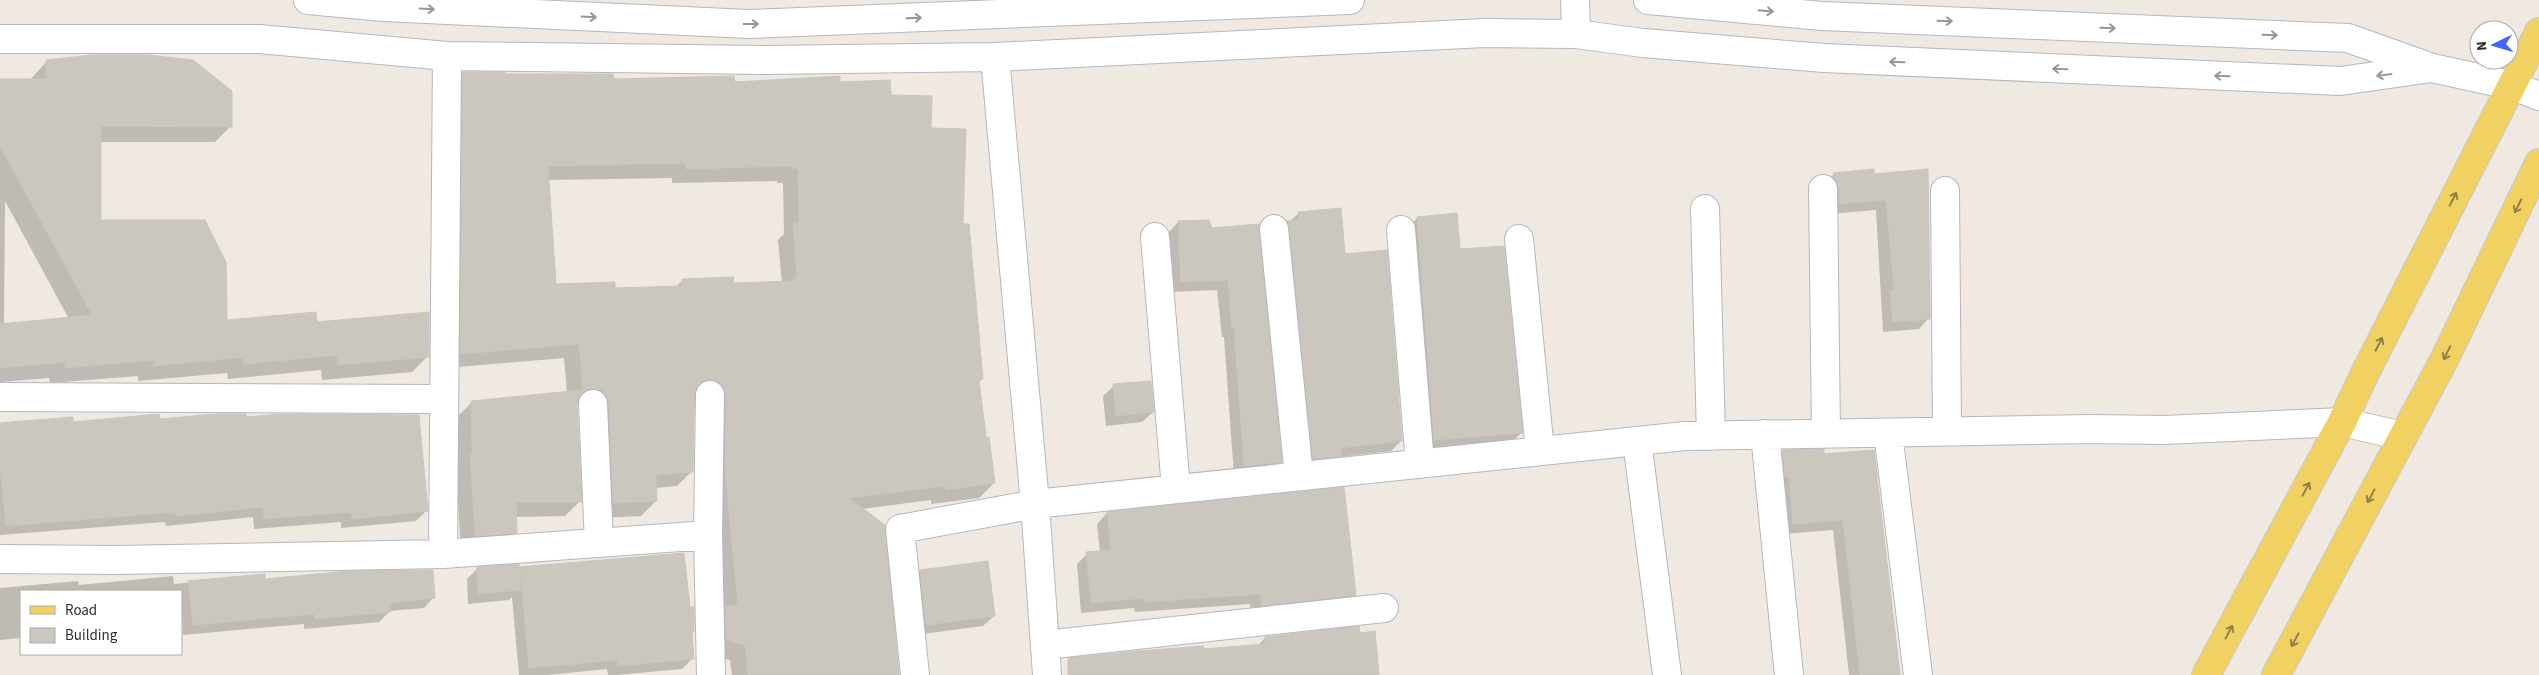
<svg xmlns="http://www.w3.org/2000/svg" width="2539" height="675" font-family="'Source Sans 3',sans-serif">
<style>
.shadow{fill:#0003;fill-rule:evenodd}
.building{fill:#cbc7bf;stroke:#cbc5ba;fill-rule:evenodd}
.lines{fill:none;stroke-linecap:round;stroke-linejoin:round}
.street-casing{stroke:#b4b7c1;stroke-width:30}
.primary-casing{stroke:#c9c9c9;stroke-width:30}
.street{stroke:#fff;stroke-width:28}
.primary{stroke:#f2d163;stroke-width:28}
.oneway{stroke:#969696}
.oneway2{stroke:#908048}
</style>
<rect width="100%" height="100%" fill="#efe9e1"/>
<path class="shadow" d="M46,62L231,126L215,142H100V221L226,322L316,324L428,356L412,372L322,380L321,370L228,379L227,373L138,381V376L50,383L49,378L0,382V80H30ZM5,201L69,319L4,325Z
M463,73L734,83H839L890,96L930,129L962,226L982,379L978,383L985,438L994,483L979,498L931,504V500L862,509L898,675H732L730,660L711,655L703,397L695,394L692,471L677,486L655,488L656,501L641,516L600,518L585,405L576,403L580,501L565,516L515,517L516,533L501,548L461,551L456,470L458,468L457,417L472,402L567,393L564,358L446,368L448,88ZM672,178V183L777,181V183H783L784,234L778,240L782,283L732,285L683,280L675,288L614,290L555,285L548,180Z
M1926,170L1929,318L1919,329L1883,332L1876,210L1829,214L1824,184L1834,174L1873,175Z
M1299,213L1343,255L1401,441L1391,451L1339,457L1330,466L1303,469L1277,233Z
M1417,218L1459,250L1521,433L1511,443L1424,450L1407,229Z
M1178,222L1211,229L1258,225L1281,462L1270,472L1234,476L1224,337H1222L1217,290L1171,292L1168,233Z
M1114,386L1153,412L1142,422L1106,426L1103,396Z
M245,419L426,511L416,521L341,528V522L254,529L253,517L166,526L165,522L0,535V425Z
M1823,450L1899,675H1849L1833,530L1783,534L1773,462L1783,451Z
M1107,513L1355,595L1344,605L1251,615L1250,604L1135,612L1134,608L1081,613L1077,564L1087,554L1100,553L1097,524Z
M478,568L518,570L521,568L689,609L693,632L691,634L693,658L682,669L617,675H608L607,669L548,675H519L512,597L509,600L468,604L467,579Z
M920,571L994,616L983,626L915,635L910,581Z
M264,575V581L434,597L424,608L390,611L379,622L304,629V624L183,635L181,591H21V638L0,640V588L78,581L79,585L173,576L174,584Z
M1359,634L1378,675H1079L1203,651L1257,646L1265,638Z"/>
<path class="building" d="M92,55H148L193,60L232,91V127L101,126V220H205L226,262L227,320L316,312L317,322L429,312V357L338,365L337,355L244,364L243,357L154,366V360L65,368V362L0,368V324L92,315L0,146V79H46V60Z
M462,72H505V74H613L614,79L734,76L735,82L840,76V82L890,80L891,95L932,96L931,128L966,129L963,224H969L983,379L979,380L986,437H989L995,483L946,490L945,486L849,498L885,525L899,675H748L745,645L726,640L725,606L738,605L725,470L726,395L723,387L718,381L711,379L703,381L697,387L694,394L693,472L656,475L657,501L615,503L613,502L609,403L606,396L601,390L592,388L585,391L579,396L577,405L582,502H516L517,533L475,536L470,453H472L471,401L583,390L579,344L460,354ZM686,163V169L791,166V169L798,168L799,223L793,224L797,278H794V281L733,283L734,277L682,279V286L615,288V282L556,284L548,166Z
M1874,169V174L1928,169L1930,319L1893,322L1890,291L1894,290L1886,200L1839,204V188L1833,173Z
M1341,208L1345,254L1387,250L1402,441L1340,448L1341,456L1313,459L1287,221L1299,220L1298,212Z
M1457,213L1460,249L1504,246L1523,433L1434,440L1417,217Z
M1209,220L1212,228L1259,224L1282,462L1244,466L1234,327L1232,328L1228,280L1181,282L1178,221Z
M1151,381L1154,412L1116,416L1113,384Z
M159,414L160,419L216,414H246V417L282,414L419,415L428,511L352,519L351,512L264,519L263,507L176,516L175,512L6,526L0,468V423L73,417V422Z
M1824,449V454L1874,450L1900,675H1860L1843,520L1793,524L1789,477H1785L1783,450Z
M1344,487L1356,595L1262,606L1260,594L1145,602V598L1091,603L1086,552L1111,550L1107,512Z
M684,553L690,607H694V632L692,631L694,659L618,666L617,660L529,668L520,567Z
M988,561L995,616L926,625L920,570Z
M519,564L521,590L478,594L477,567Z
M433,570L435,598L390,603V612L314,619V614L193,625L188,581L265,574V579L349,571Z
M1359,626L1360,633L1375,631L1379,675H1068V658L1139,651L1203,646L1204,649L1265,644V637Z"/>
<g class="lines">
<g class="street-casing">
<path id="street" d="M308,0L384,7L749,24L1350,0
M1575,0L1576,34
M1648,0L1822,16L2348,38L2432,68L2510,85L2539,96
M0,39H259L447,56L765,60L995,57L1485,33L1576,34L1643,43L1824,58L2340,81L2432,68
M995,57L1035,504L1685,436L2090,429L2164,430L2342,422L2403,436
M1823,189L1826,433
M1945,191L1947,431
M1705,209L1711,436
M1274,229L1299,476
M1401,230L1420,464
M1155,237L1176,489
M1519,239L1540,451
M0,397L442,399
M593,404L599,543
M1888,433L1918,675
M1765,434L1789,675
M1637,441L1667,675
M708,535L710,395
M443,554L708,535L711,675
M0,559L115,560L443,554L447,56
M1045,645L1384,608
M915,675L900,529L1035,504L1047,675"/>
</g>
<g class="primary-casing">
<path id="primary" d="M2206,675L2342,422L2366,371L2539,32
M2276,675L2445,358L2539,163"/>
</g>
<use href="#street" class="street"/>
<use href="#primary" class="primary"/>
</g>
<defs><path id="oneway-shaft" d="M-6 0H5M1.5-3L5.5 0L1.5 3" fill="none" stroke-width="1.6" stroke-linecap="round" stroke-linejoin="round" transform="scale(1.25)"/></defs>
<g class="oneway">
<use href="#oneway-shaft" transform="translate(427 9) rotate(3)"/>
<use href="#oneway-shaft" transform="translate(1766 11) rotate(5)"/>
<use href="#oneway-shaft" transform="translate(589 17) rotate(3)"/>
<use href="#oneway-shaft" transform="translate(914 18) rotate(-2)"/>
<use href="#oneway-shaft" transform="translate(1945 21) rotate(2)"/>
<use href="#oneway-shaft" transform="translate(751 24)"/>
<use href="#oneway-shaft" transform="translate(2108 28) rotate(2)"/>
<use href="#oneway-shaft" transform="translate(2270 35) rotate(2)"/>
<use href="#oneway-shaft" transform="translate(1897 62) rotate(-178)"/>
<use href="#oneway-shaft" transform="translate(2060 69) rotate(-178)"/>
<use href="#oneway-shaft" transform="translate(2384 75) rotate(172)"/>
<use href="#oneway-shaft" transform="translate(2222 76) rotate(-178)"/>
</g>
<g class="oneway2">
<use href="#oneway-shaft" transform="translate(2453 199) rotate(-63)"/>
<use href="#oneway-shaft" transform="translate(2518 206) rotate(116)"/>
<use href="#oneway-shaft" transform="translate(2379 344) rotate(-63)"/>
<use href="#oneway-shaft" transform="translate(2447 353) rotate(116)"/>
<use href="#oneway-shaft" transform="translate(2306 489) rotate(-62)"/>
<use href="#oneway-shaft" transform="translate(2371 496) rotate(118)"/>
<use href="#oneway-shaft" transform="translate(2229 632) rotate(-62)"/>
<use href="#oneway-shaft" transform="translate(2295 640) rotate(118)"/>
</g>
<rect x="20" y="590" width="162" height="65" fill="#ffffff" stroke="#ababab"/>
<rect x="30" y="606" width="25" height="8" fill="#f2d163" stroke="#ababab"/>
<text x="65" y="615" font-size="15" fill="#2e2e2e">Road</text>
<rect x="30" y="628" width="25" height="15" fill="#cbc7bf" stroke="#ababab"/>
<text x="65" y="640" font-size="15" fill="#2e2e2e">Building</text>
<g transform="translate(2494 45) rotate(265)"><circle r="24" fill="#ffffff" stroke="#ababab"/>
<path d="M0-4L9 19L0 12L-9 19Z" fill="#4264fb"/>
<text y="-8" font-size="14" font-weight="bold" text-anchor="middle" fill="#2e2e2e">N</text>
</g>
</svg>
